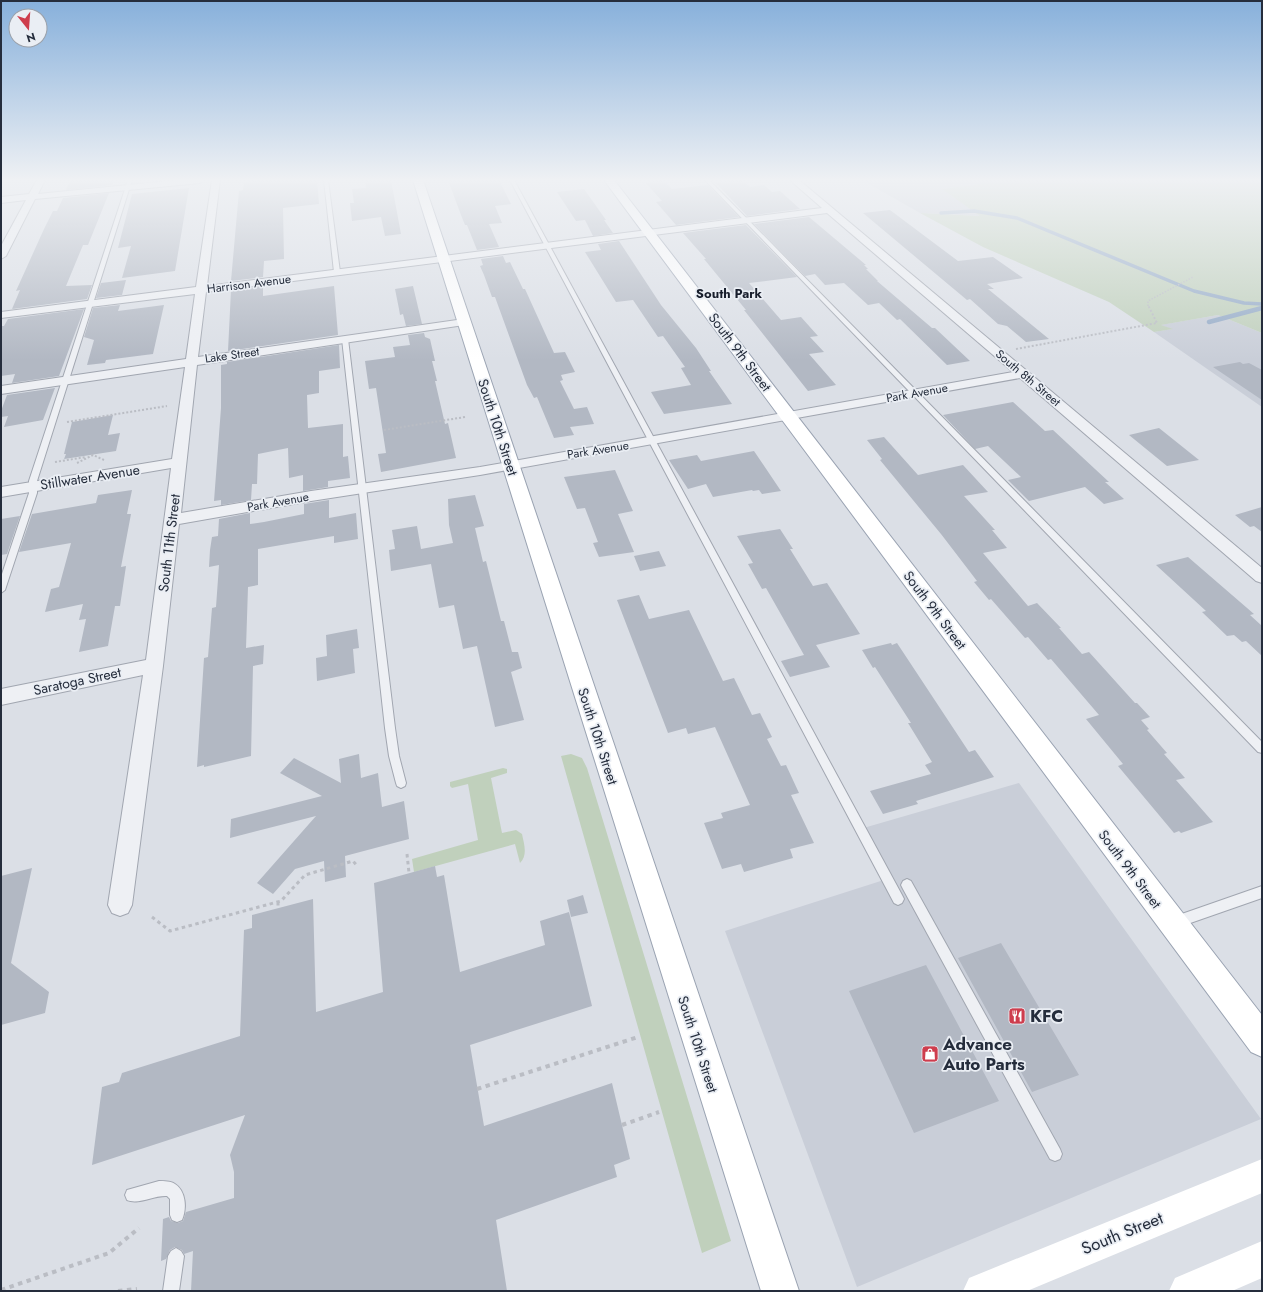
<svg xmlns="http://www.w3.org/2000/svg" width="1263" height="1292" font-family="Jost,sans-serif">
<style>
.built{fill:#c9ced8}
.green{fill:#c0d0bc}
.lines{fill:none;stroke-linecap:round;stroke-linejoin:round}
.stream-far1{stroke:#95abc7;stroke-width:3.5}
.stream{stroke:#95abc7;stroke-width:4.5}
.building{fill:#b2b8c3}
.lane-casing{stroke:#a1a6b0;stroke-width:2}
.street-casing{stroke:#a1a6b0;stroke-width:2}
.primary-casing{stroke:#9aa3b2;stroke-width:2}
.path-far3{stroke:#babdc4;stroke-width:1.5;stroke-dasharray:1.5 1.5;stroke-linecap:butt}
.path-far2{stroke:#babdc4;stroke-width:2;stroke-dasharray:2 2;stroke-linecap:butt}
.path-far1{stroke:#babdc4;stroke-width:3;stroke-dasharray:3.5 3.5;stroke-linecap:butt}
.path{stroke:#babdc4;stroke-width:4;stroke-dasharray:4.5 4.5;stroke-linecap:butt}
.lane{fill:#eef0f4;fill-rule:evenodd}
.street{fill:#eef0f4;fill-rule:evenodd}
.secondary{fill:#fff;fill-rule:evenodd}
.primary{fill:#fff;fill-rule:evenodd}
.labels{text-anchor:middle;stroke-width:3.5;stroke-linejoin:round;paint-order:stroke}
.far-street-label{font-size:12px;fill:#252d3c;stroke:#eaeef4}
.far-neighbourhood-label{font-size:13px;font-weight:bold;fill:#181e2c;stroke:#eaeef4}
.street-label{font-size:14px;fill:#252d3c;stroke:#eaeef4}
.near-poi-label{font-size:17px;font-weight:bold;fill:#252d3c;stroke:#eaeef4;text-anchor:start}
.near-street-label{font-size:17px;fill:#252d3c;stroke:#eaeef4}
</style>
<rect width="100%" height="100%" fill="#dbdfe6"/>
<path class="built" d="M862,180H1012L942,189L981,216L920,213Z
M1218,315L1262,333V407L1154,332L1172,329L1160,325Z
M1019,783L1261,1119L857,1287L725,931L887,879L860,829Z"/>
<path class="green" d="M1011,180H1262V333L1218,315L1161,325L1173,329L1154,332L1109,302L983,247L920,213L980,216L942,189Z
M571,754L582,758L587,768L731,1241L702,1253L561,756Z
M503,768L507,769V773L491,778L502,833L516,830L522,834C524,844 528,855 520,863L515,844L414,872L412,859L478,840L468,784L452,788L450,786V782Z"/>
<g class="lines">
<path class="stream-far1" d="M941,213L974,211L1017,218L1194,291L1244,303L1262,304"/>
<path class="stream" d="M1209,322L1262,308"/>
</g>
<path class="building" d="M81,180H114L112,185L66,190L70,181Z
M271,180H317L319,204L283,208L284,259L264,261L263,277L231,281L239,191L243,190L244,182Z
M365,180H391L401,234L385,236L381,217L352,221L350,203H354L352,189L366,188Z
M448,180H499L511,204L495,206L502,223L489,224L499,247L477,250L467,225H465L461,215Z
M663,180L672,189L708,185L739,217L676,225L656,202L662,201L645,182Z
M742,180L750,187L764,185L772,192L780,191L800,209L747,216L715,182Z
M189,188L175,271L122,278L131,246L118,248L132,194Z
M584,189L606,220H604L613,233L593,236L585,220L576,221L557,192Z
M109,193L88,245H83L66,286L92,285L87,299L12,309L20,290L16,291L44,229L53,211H57L63,198Z
M890,210L958,261L993,257L1023,278L987,284L994,289H988L1049,339L1026,342L1007,326L998,324L970,299L967,300L863,213Z
M809,217L866,265H864L868,269H866L878,281H877L932,328H935L970,361L947,365L900,319L897,320L879,303L868,305L844,283L825,285L815,274L805,276L754,224Z
M746,225L797,277L749,283L781,320L801,317L818,336L810,337L824,352L809,354L836,385L808,391L744,310H746L704,259H706L683,233Z
M619,241L661,305L696,348L711,371H709L732,404L664,414L651,392L691,385L681,368L685,367L663,336L658,337L633,300L616,302L585,252L601,250L598,244Z
M503,256L506,263L510,262L523,289H525L554,353L565,352L575,372L561,375L563,380L560,381L574,409L587,407L594,424L570,427L574,435L554,438L537,397L534,398L527,385L495,297H492L484,275L480,266L483,265L481,259Z
M126,280L122,295L96,298L101,283Z
M263,286V296L334,286L338,335L228,351L231,290Z
M413,286L422,324L406,326L403,314L400,315L399,309L395,289Z
M120,305L118,311L164,305L153,354L106,360L105,363L87,365L94,340L84,337L93,308Z
M84,309L59,376L12,383L15,374L1,376V326H4L8,319Z
M424,333L425,337L430,339L435,361H432L437,381H435L445,424L448,423L456,458L381,472L378,454L386,453L376,388L369,389L365,361L395,357L393,347L410,345L408,335Z
M339,345L340,368L319,371V393L307,395L308,428L343,424V457L348,456L350,478L328,481V487L303,491V475L289,478L288,448L258,454L257,484H252L251,500L221,505V500L214,501L221,408V365L227,364V362Z
M1240,362L1243,364L1249,363L1262,370V400L1213,367Z
M55,388L43,420L4,427L8,416L1,417V411L7,395Z
M1013,402L1045,431L1053,430L1109,482H1105L1124,499L1104,504L1085,487L1029,501L1008,480L1021,477L988,446L975,449L943,415Z
M113,415L108,435L120,433L116,451L64,459L66,454H64L72,422Z
M1159,428L1199,460L1167,466L1129,435Z
M884,437L918,475L963,465L988,492L964,496L995,530H992L1007,548L983,553L1028,606L1037,603L1061,628H1059L1082,654L1089,652L1135,703H1137L1150,717L1141,720L1149,729L1147,730L1167,753L1164,754L1185,778L1176,780L1213,822L1181,833L1179,831L1174,833L1118,766L1123,764L1086,719L1099,715L1051,659L1048,660L1028,637L1025,638L991,599L989,600L974,582L977,581L941,534L880,460L882,459L867,440Z
M754,451L781,491L762,494L759,490L753,491L752,490L713,497L706,484L688,489L669,460L697,455L701,461Z
M615,470L633,511L618,514L634,552L599,557L593,543L598,542L585,508L577,509L564,477Z
M132,490L127,514H131L121,567L126,566L120,606H115L108,646L79,652L86,619L79,620L83,604L45,612L51,589L59,587L71,543L19,552L32,514L96,503L98,495Z
M475,495L484,526L475,528L483,562L486,561L501,621H504L512,652H518L522,668L511,672L524,720L495,727L477,646L463,649L454,605L439,608L431,564L391,571L389,550L395,549L392,530L417,526L421,549L453,543L449,525L448,499Z
M329,500V518L356,513L358,539L334,543V536L258,549V585L248,587L246,648L264,645L263,664L253,666L251,756L204,767V765L197,767L204,658L208,657L212,608L216,607L219,565L209,567L210,550L212,537L218,536L219,519L250,513V524L264,522L304,514V504Z
M1262,507V532L1254,526L1250,527L1235,515Z
M20,516L7,554L1,555V519Z
M780,529L793,549H790L813,586L827,583L860,634L816,645L830,667L790,677L781,661L804,655L766,588L762,589L748,564L753,563L737,536Z
M659,551L666,566L640,571L634,556Z
M1188,557L1254,614L1250,615L1262,626V656L1246,641L1242,642L1234,635L1227,636L1202,612L1206,611L1156,565Z
M639,595L649,619L689,610L723,681L734,678L752,715L760,713L772,737L767,739L781,766L786,765L799,793L791,795L814,843L790,849L793,858L744,872L741,864L722,869L704,823L723,818L721,813L750,805L715,727L688,734L686,728L668,733L617,600Z
M357,629L359,648L353,649L355,673L317,681L316,658L327,656L326,635Z
M891,643L892,645L897,643L969,752L975,750L994,777L916,801L918,804L883,814L870,791L931,774L925,765L932,762L908,723H911L875,667L873,668L862,650Z
M359,754L361,778L378,773L382,807L404,801L409,839L345,856L346,877L325,882L324,861L295,869L273,894L257,883L316,816L230,838L231,819L322,796L280,773L294,758L341,783L339,759Z
M435,866L437,877L444,875L460,972L545,945L540,921L569,912L592,1006L470,1045L484,1126L612,1083L630,1159L614,1165L617,1177L496,1220L507,1291H191L193,1251L184,1254L182,1250L175,1247L170,1250L166,1259L161,1261L163,1219L169,1217L171,1221L178,1223L183,1221L186,1212L234,1198V1172L230,1155L245,1115L92,1165L102,1087L119,1082L122,1073L240,1036L244,930L252,928V915L313,899L316,1012L383,992L374,883Z
M32,868L11,963L49,992L45,1013L1,1025V876Z
M583,895L588,913L571,917L567,900Z
M1001,943L1079,1075L1032,1092L958,958Z
M926,965L999,1101L914,1133L849,991Z"/>
<g class="lines">
<g class="lane-casing">
<path id="lane" d="M128,180H132L37,481V493L5,590L1,593V577L29,493V481Z
M324,180H328L340,272L337,274L334,272Z
M510,180H514L902,895L904,899L902,903L898,905L894,903Z
M705,180H709L1262,742V753L1258,752Z
M345,337L348,339L395,728L399,756L406,783L405,786L401,788L397,786L396,783L389,756L385,728L342,339Z
M907,879L911,881L1060,1149L1062,1154L1060,1159L1055,1161L1050,1159L903,889L901,885L903,881Z
M1262,886V898L1176,928L1172,926L1170,922L1172,918L1176,916Z
M159,1181C164,1181 171,1181 175,1184C186,1191 187,1209 182,1220L177,1222L172,1220L170,1215V1199L167,1196C154,1195 139,1205 127,1200L125,1195L127,1190Z
M176,1248L181,1251L184,1256L179,1291H163L168,1256L171,1251Z"/>
</g>
<g class="street-casing">
<path id="street" d="M37,180H45L38,194L178,180H204L200,183L35,199L6,256L1,259V246L26,200L1,203V197L29,194Z
M212,180H220L207,286L822,208L790,180H799L1262,568V583L1256,581L1020,378L480,475L311,501L179,524L163,666L132,905L128,913L120,916L112,913L108,905L143,675L1,705V689L146,660L171,468L1,497V487L172,459L185,367L1,394V386L186,359L195,294L1,318V312L196,287ZM827,213L1013,372L480,467L311,491L181,513L197,365L464,325L470,322L464,319L198,357L206,292Z"/>
</g>
<g class="primary-casing">
<path id="primary" d="M413,180H423L799,1291H761Z
M604,180H614L1262,1015V1057L1251,1052Z"/>
</g>
<path class="path-far3" d="M1148,306V301L1193,277"/>
<path class="path-far2" d="M1016,349L1157,323L1148,305
M67,422L167,406
M384,430L465,417
M55,462L86,457
M77,463L93,455L104,460"/>
<path class="path-far1" d="M407,854L409,873
M278,902V908
M152,917L170,931L281,901L305,875L353,861L358,867"/>
<path class="path" d="M477,1089L638,1037
M622,1125L659,1112
M1,1290L109,1253L139,1228
M118,1291L137,1289"/>
<use href="#lane" class="lane"/>
<use href="#street" class="street"/>
<path class="secondary" d="M1262,1159V1193L1027,1291H963L969,1278Z
M1262,1241V1278L1232,1291H1169L1175,1278Z"/>
<use href="#primary" class="primary"/>
</g>
<linearGradient id="sky" x2="0" y2="1"><stop stop-color="#87b0db"/><stop offset="0.5" stop-color="#eff1f4"/><stop offset="1" stop-color="#eff1f4" stop-opacity="0"/></linearGradient>
<rect width="1263" height="360" fill="url(#sky)"/>
<defs>
<g id="restaurant-square" transform="scale(0.9)"><rect x="-9" y="-9" width="18" height="18" rx="4" fill="#ce3d4d" stroke="#eaeef4"/><path d="M-5-6h1v4h1v-4h1v4h1v-4h1v5L-1.5 .5V6h-2V.5L-5-1ZM5-6V6H3V1.5H1.5Q1.5-4 5-6Z" fill="#fff"/></g>
<g id="shop-square" transform="scale(0.9)"><rect x="-9" y="-9" width="18" height="18" rx="4" fill="#ce3d4d" stroke="#eaeef4"/><path d="M-5-2.5h2.3a2.7 3.5 0 0 1 5.4 0H5L5.5 6h-11ZM-1.5-2.5h3a1.5 2.3 0 0 0-3 0Z" fill="#fff"/></g>
</defs>
<g fill-rule="evenodd">
<use href="#restaurant-square" x="1017" y="1016"/>
<use href="#shop-square" x="930" y="1054"/>
</g>
<g class="labels">
<g class="far-street-label">
<text transform="translate(249 284) rotate(-7)" y="4">Harrison Avenue</text>
<text transform="translate(232 355) rotate(-8)" y="4">Lake Street</text>
<text transform="translate(1028 378) rotate(40)" y="4">South 8th Street</text>
<text transform="translate(917 393) rotate(-10)" y="4">Park Avenue</text>
<text transform="translate(598 450) rotate(-9)" y="4">Park Avenue</text>
<text transform="translate(278 502) rotate(-10)" y="4">Park Avenue</text>
</g>
<g class="far-neighbourhood-label">
<text x="729" y="298">South Park</text>
</g>
<g class="street-label">
<text transform="translate(740 352) rotate(53)" y="5">South 9th Street</text>
<text transform="translate(498 427) rotate(72)" y="5">South 10th Street</text>
<text transform="translate(90 477) rotate(-9)" y="5">Stillwater Avenue</text>
<text transform="translate(169 543) rotate(-83)" y="5">South 11th Street</text>
<text transform="translate(935 610) rotate(53)" y="5">South 9th Street</text>
<text transform="translate(77 681) rotate(-12)" y="5">Saratoga Street</text>
<text transform="translate(598 736) rotate(72)" y="5">South 10th Street</text>
<text transform="translate(1130 869) rotate(53)" y="5">South 9th Street</text>
<text transform="translate(698 1044) rotate(72)" y="5">South 10th Street</text>
</g>
<g class="near-poi-label">
<text x="1030" y="1022">KFC</text>
<text x="943" y="1050">Advance<tspan x="943" dy="20">Auto Parts</tspan></text>
</g>
<g class="near-street-label">
<text transform="translate(1122 1233) rotate(-22)" y="6">South Street</text>
</g>
</g>
<rect width="1263" height="1292" fill="none" stroke="#252d3c" stroke-width="4"/>
<g transform="translate(28 28) rotate(163)"><circle r="19" fill="#eaeef4" stroke="#9ba1aa"/>
<path d="M0-3L7 15L0 10L-7 15Z" fill="#ce3d4d"/>
<text y="-6" font-size="11" font-weight="bold" text-anchor="middle" fill="#252d3c">N</text>
</g>
</svg>
